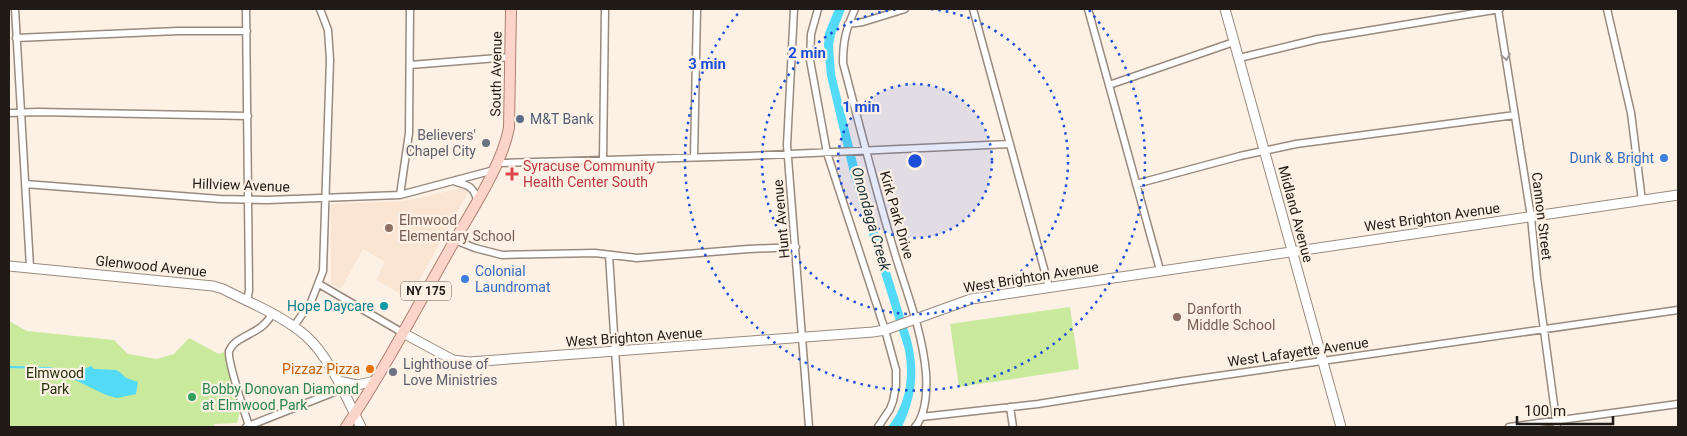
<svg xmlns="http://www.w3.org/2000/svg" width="1687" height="436" font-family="Roboto,sans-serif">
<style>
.built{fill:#fae5d3}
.green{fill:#c9ea9d}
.water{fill:#52daf6}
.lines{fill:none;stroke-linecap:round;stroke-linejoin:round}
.stream{stroke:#52daf6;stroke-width:2}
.street-casing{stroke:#988a7e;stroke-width:9}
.secondary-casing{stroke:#988a7e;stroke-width:11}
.primary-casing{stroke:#ae8173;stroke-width:12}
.street{stroke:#fff;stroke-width:6}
.secondary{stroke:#fff;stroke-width:9}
.primary{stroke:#fcd4c9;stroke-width:10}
.oneway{stroke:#9b9896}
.ring{fill:none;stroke:#1d4ed8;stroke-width:2.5;stroke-dasharray:2.5 5}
.service-dot{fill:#5c6f8a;stroke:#fdf1e6;stroke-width:2}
.worship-dot{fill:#6b7280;stroke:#fdf1e6;stroke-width:2}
.shop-dot{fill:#3f7fe0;stroke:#fdf1e6;stroke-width:2}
.health-dot{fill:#e0444e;stroke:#fdf1e6;stroke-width:2}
.education-dot{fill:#8d6e63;stroke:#fdf1e6;stroke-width:2}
.culture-dot{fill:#0f9aa8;stroke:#fdf1e6;stroke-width:2}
.food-dot{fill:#e8710a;stroke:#fdf1e6;stroke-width:2}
.leisure-dot{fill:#2e9e5b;stroke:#fdf1e6;stroke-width:2}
.labels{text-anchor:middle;stroke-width:4.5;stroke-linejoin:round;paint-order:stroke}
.shield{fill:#fdf1e6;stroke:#625b54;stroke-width:1}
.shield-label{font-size:12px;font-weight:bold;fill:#201b16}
.street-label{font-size:14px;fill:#201b16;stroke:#fdf1e6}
.service-label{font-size:14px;fill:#4e5e75;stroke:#fdf1e6;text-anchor:start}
.worship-label{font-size:14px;fill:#5b616d;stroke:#fdf1e6;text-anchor:end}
.shop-label{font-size:14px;fill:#366cbe;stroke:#fdf1e6;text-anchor:end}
.health-label{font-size:14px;fill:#be3a42;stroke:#fdf1e6;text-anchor:start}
.education-label{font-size:14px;fill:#785e54;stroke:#fdf1e6;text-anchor:start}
.culture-label{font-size:14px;fill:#0d838f;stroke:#fdf1e6;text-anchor:end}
.food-label{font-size:14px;fill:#c56008;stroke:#fdf1e6;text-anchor:end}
.park-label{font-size:14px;fill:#24310c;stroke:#fdf1e6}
.leisure-label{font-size:14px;fill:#27864d;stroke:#fdf1e6;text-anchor:start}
.water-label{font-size:15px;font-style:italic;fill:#1e353a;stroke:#fdf1e6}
.centre{fill:#1d4ed8;stroke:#fdf1e6;stroke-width:2.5}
.ring-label{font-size:15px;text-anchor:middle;font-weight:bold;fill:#1d4ed8;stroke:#fdf1e6;stroke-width:4.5;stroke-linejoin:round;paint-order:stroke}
</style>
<rect width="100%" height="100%" fill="#fdf1e6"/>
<path class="built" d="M465,187L468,189V192L409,299L376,280L385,262L363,249L341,289L331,284V204L401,201L419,198Z"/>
<path class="green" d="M1070,307L1079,369L959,387L950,324Z
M9,321L27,331L114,340L128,354L157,359L174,354L189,338L219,354L224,352L241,408L237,423L215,424L212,427H9Z"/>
<path class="water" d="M835,9H845L835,35L833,46L835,74L859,171L911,340C919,373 916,396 902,427H888C906,405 910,378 905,350L850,173L827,76L824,45L825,33Z
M91,366L94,369L116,370L121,373L126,378L138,382L136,394L117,398L106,395L73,379L75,373Z"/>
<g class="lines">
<path class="stream" d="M9,367L50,368L74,378"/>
<g class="street-casing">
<path id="street" d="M15,9L30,267
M246,9L249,290L247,302
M794,9L787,145L809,427
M818,9L811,34L810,60L827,153L885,330L896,370V386L893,401L890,409L878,427
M855,9C846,29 843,41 843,63C859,123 874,184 892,244C904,286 922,328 926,373C927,390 927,413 915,427
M973,9L1049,287
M1088,9L1160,270
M1498,9L1531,217L1537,278L1557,427
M1607,9L1631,113L1642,201
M848,24L863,22L905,9
M16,38L178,31H247
M1239,58L1318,39L1500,9
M410,65L510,57
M1109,85L1234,42
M9,113L38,112L248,116
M694,157L697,9
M603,160L605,9
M497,163L748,156L1010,144
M456,182C468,185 474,187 477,200
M25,184L220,199L267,200L400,195L494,170
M1136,184L1240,156L1296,144L1515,115
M400,195L409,133L410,9
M455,240L475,248L502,255L595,253L637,258L748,249L796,247
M609,255L620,427
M319,284L403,333
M294,326L311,302L323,271L330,60L328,30L320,9
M1010,407L1013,427
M921,417L1038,404L1183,381L1678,310
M249,426C245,413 227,361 229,351C231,347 235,342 239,340C253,331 263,330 272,314
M246,427L342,389
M1509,427L1678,404"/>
</g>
<g class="secondary-casing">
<path id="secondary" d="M1225,9L1341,427
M9,266L213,286L223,289C250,303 282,315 306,336C329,356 347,399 361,427
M403,333L453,360L469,362L873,332L885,330L971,299L1678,195
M338,381L357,385L375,381"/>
</g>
<g class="primary-casing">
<path id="primary" d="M346,427C386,367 419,303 455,240C474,206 501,167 509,128L511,9"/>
</g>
<use href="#street" class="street"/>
<use href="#secondary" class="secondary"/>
<use href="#primary" class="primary"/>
</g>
<defs><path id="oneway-chevron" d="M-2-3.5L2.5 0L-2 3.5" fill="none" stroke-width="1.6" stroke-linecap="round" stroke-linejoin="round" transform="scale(1.25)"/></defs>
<use class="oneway" href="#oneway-chevron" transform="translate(1506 57) rotate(81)"/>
<circle cx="915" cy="161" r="77" fill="#1d4ed8" fill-opacity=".12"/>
<g class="ring">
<circle cx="915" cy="161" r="77"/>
<path d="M931 9A153 153 0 1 1 899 9"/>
<path d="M1089 10A230 230 0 1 1 741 10"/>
</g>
<circle class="service-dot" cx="520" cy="119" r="5"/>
<g class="worship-dot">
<circle cx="486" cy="143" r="5"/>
<circle cx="393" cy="372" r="5"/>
</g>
<g class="shop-dot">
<circle cx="1664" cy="158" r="5"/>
<circle cx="465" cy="279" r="5"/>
</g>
<path class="health-dot" d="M509.5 166.5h5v5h5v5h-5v5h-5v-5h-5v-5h5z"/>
<g class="education-dot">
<circle cx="389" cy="228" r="5"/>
<circle cx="1177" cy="317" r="5"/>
</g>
<circle class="culture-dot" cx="384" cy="306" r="5"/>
<circle class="food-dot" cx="370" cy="369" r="5"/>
<circle class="leisure-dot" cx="192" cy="397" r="5"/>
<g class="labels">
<rect class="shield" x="401" y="281.5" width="50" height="19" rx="4"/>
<g class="shield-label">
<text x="426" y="295">NY 175</text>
</g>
<g class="street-label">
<text transform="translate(496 74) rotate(-89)" y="5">South Avenue</text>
<text transform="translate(241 185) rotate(2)" y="5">Hillview Avenue</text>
<text transform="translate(1296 214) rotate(75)" y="5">Midland Avenue</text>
<text transform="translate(897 215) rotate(74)" y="5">Kirk Park Drive</text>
<text transform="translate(1542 216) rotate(83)" y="5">Cannon Street</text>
<text transform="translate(1432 217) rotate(-8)" y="5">West Brighton Avenue</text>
<text transform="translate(781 219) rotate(-95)" y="5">Hunt Avenue</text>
<text transform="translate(151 266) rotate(6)" y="5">Glenwood Avenue</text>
<text transform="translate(1031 277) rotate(-9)" y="5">West Brighton Avenue</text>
<text transform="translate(634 337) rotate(-4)" y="5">West Brighton Avenue</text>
<text transform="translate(1298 352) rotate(-8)" y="5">West Lafayette Avenue</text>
</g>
<g class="service-label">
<text x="530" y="124">M&amp;T Bank</text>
</g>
<g class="worship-label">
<text x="476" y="140">Believers'<tspan x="476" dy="16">Chapel City</tspan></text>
<text x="403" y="369" text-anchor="start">Lighthouse of<tspan x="403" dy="16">Love Ministries</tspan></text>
</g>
<g class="shop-label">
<text x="1654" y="163">Dunk &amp; Bright</text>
<text x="475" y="276" text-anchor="start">Colonial<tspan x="475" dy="16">Laundromat</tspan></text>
</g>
<g class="health-label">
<text x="523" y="171">Syracuse Community<tspan x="523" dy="16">Health Center South</tspan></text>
</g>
<g class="education-label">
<text x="399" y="225">Elmwood<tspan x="399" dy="16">Elementary School</tspan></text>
<text x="1187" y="314">Danforth<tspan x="1187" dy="16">Middle School</tspan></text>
</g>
<g class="culture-label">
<text x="374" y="311">Hope Daycare</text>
</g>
<g class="food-label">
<text x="360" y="374">Pizzaz Pizza</text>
</g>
<g class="park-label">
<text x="55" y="378">Elmwood<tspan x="55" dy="16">Park</tspan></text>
</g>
<g class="leisure-label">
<text x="202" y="394">Bobby Donovan Diamond<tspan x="202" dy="16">at Elmwood Park</tspan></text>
</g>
<g class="water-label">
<text transform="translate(871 219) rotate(74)" y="5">Onondaga Creek</text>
</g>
</g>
<circle cx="915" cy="161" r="8" class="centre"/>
<g class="ring-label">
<text x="807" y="58">2 min</text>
<text x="707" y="69">3 min</text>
<text x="861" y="112">1 min</text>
</g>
<rect width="1687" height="436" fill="none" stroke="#201b16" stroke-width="20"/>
<path d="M1517 416v8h96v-8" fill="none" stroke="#201b16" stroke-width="2.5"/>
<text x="1524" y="416" font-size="15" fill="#201b16" stroke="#fdf1e6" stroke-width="4" paint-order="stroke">100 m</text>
</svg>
